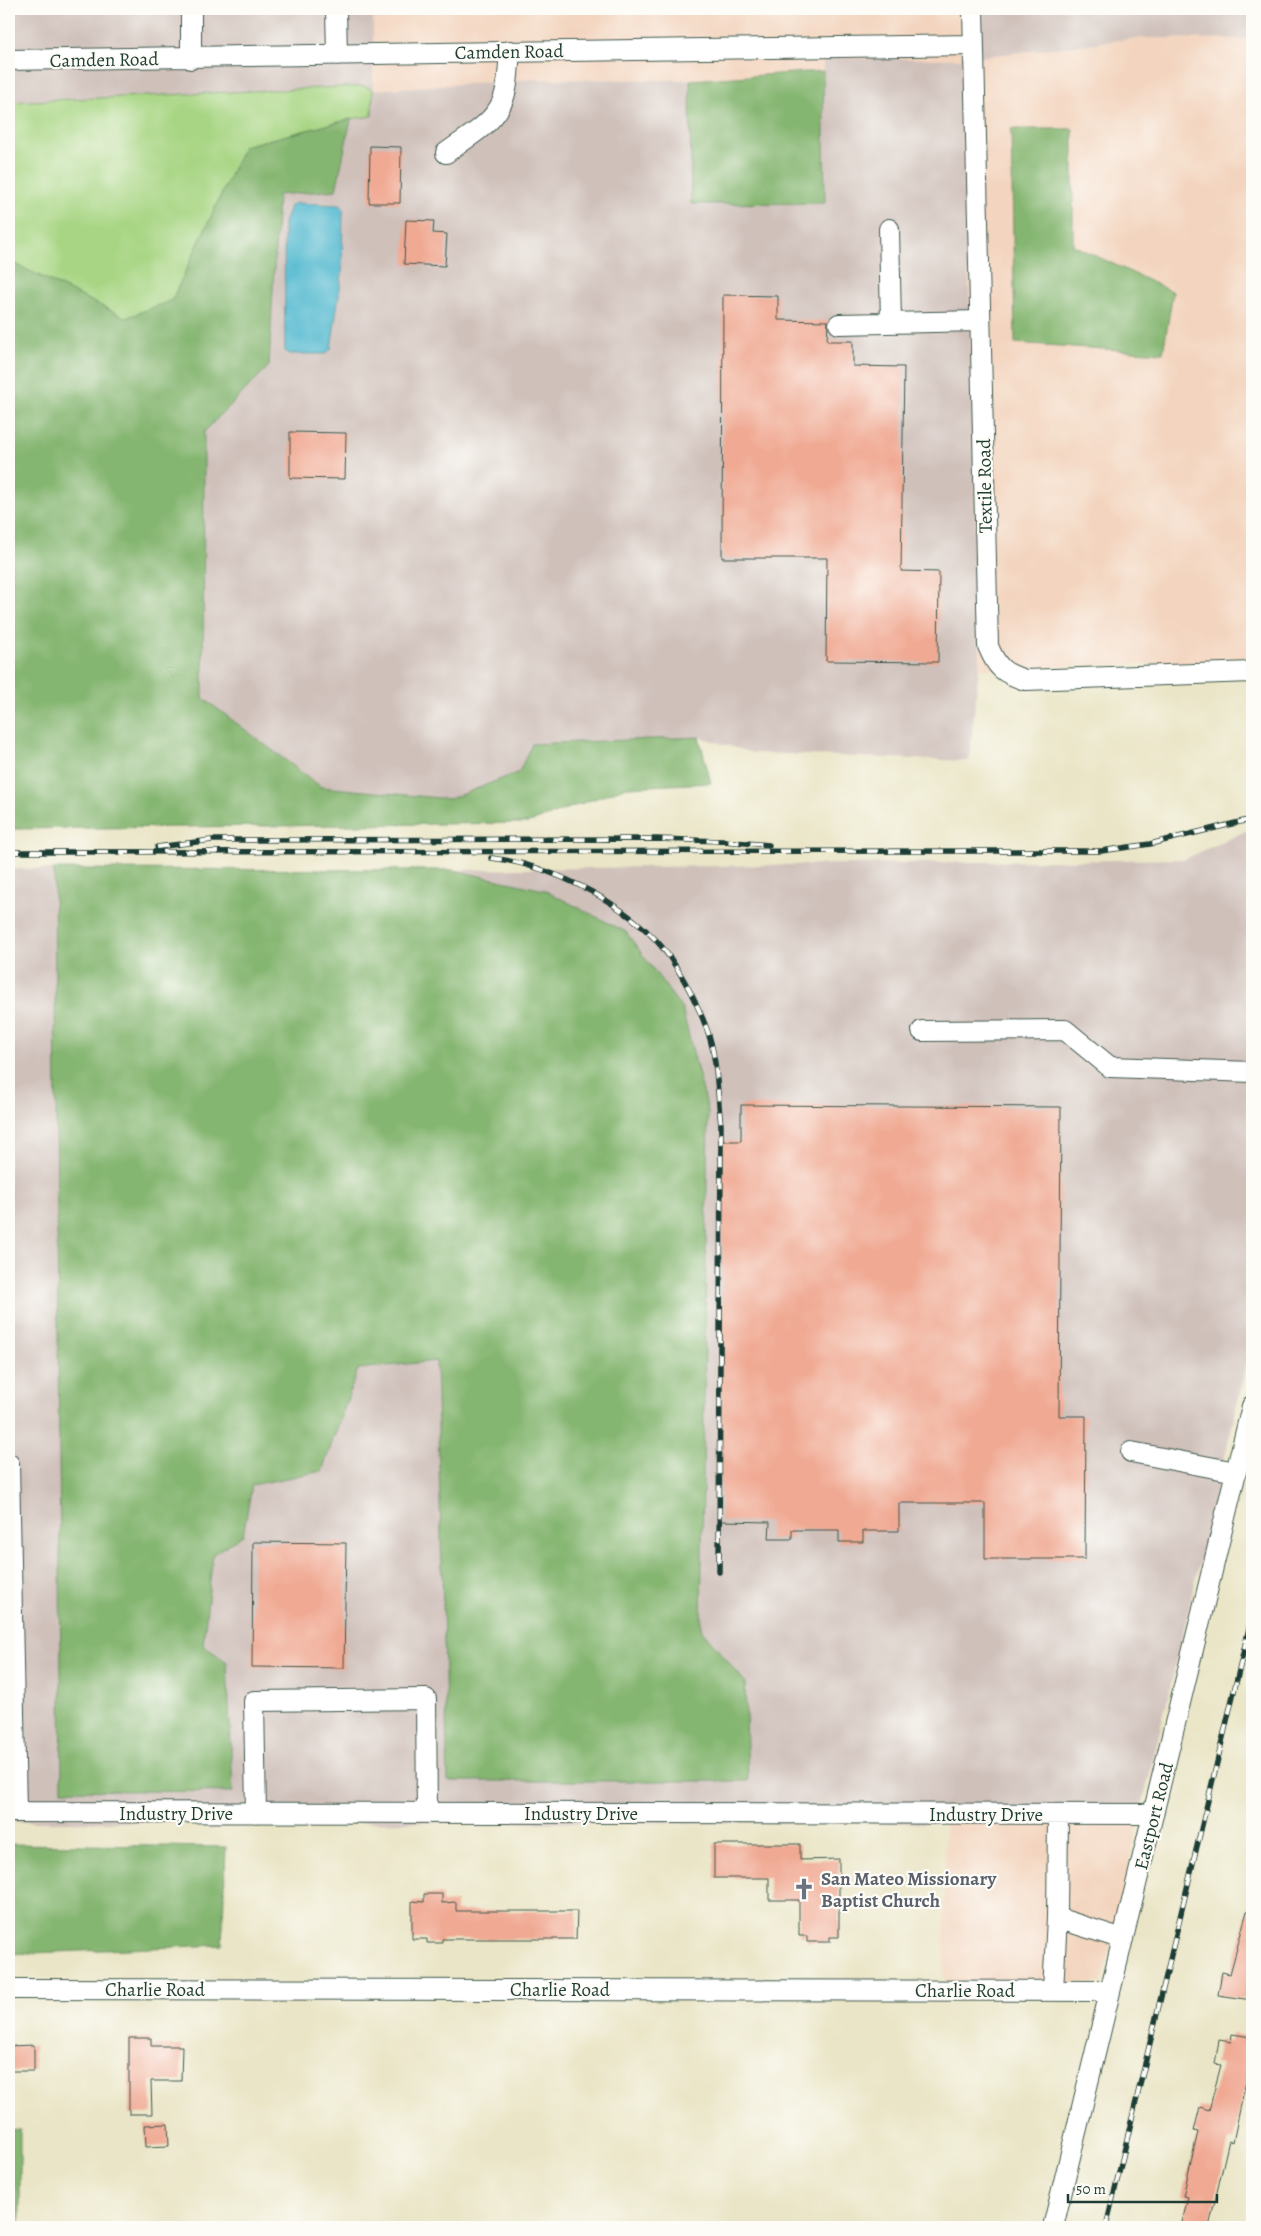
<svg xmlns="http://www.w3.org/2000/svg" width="1261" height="2236" font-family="Alegreya,serif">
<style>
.built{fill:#f3d4be;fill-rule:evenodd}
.industrial{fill:#cfc0ba}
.green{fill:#a7d583;stroke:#63895c}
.forest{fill:#85b671;stroke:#527a52}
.water{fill:#52b9d0;stroke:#387b82}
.building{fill:#f0a993}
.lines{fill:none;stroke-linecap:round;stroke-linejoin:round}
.minor-casing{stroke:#3d564a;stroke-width:22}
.minor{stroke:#fff;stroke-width:20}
.rail-casing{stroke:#1f3d34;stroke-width:5.5}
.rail{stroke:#fdfcf7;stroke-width:4;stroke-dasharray:11;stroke-linecap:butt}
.labels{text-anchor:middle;stroke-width:4.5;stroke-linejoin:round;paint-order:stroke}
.street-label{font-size:19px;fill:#1f3d34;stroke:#fdfcf7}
.worship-label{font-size:19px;font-weight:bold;fill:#5b616d;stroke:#fdfcf7;text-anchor:start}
</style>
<rect width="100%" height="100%" fill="#fdfcf7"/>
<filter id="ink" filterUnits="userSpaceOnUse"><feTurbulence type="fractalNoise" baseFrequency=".02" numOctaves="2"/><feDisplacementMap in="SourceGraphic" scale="10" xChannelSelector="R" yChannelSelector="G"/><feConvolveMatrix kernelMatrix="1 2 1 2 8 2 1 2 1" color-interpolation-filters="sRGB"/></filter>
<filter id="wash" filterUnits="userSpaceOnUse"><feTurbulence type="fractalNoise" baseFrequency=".0096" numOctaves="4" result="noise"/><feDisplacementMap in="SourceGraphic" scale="20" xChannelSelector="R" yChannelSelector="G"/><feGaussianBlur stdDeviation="1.12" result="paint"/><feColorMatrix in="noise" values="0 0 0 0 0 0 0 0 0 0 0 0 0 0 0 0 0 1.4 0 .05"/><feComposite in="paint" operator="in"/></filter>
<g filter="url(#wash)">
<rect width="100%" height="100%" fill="#eae5c6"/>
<path class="built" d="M373,9H963L962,59L1138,38L1252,39V661L978,669L980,656L823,58V71L690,80L537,79L373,90ZM1011,129H1072L1073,245L1173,291L1016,343Z
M945,1822L1138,1823L1102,1983H944Z"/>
<path class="industrial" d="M9,9H373V90L537,79L690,80L692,204L825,203L823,58L961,59L963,9H1252V39L1138,38L962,59L980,656L969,761L753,753L699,737L532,744L519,772L450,799L321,787L203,698L204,432L269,366L278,194L336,190L351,119L372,116V90L365,86L9,102Z
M9,425L13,448L9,789Z
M1252,828V1341L1138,1823L9,1822V869H54L62,1789L203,1645L213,1553L243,1535L252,1485L322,1471L357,1369L436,1361L448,1781H747L745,1682L701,1629L708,1111L544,890L453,870L1185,859Z"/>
<path class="green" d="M365,86L373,90L372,116L351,119L244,146L172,300L126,318L9,261V102Z"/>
<path class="forest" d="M823,71L825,203L691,204L690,80Z
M351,119L336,190L278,195L269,366L204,432L203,698L321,787L450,799L519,772L532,744L699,737L711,783L627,787L528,823L9,829L13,448L9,425V261L126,318L172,300L244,146Z
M1011,129H1073V245L1173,292L1163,353L1015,343Z
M54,869L453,870L544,890L626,932L682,1009L708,1111L701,1629L745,1682L748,1781H448L436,1361L358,1369L322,1471L252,1485L243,1535L213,1554L203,1645L227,1662L233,1792L62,1790Z
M9,1844L226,1847L222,1945L9,1954Z
M9,2130H20V2227H9Z"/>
<path class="water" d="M296,203L341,205L343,209L342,274L331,349L326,354H290L285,351L284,223L290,206Z"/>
<g id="blocks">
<path class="building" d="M370,146L401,147L400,203H369Z
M406,220L434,221L433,233L447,234L445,266L404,264Z
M723,295L778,296V320L828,321L827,341H853V366L904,367L901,571L939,572L938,662L826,661L827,558H722Z
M290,432L346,433L345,479L290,478Z
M741,1105L1061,1107L1059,1416H1086L1085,1559H985V1503H899V1531H863V1542H839V1530H792V1539H769L770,1522L721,1521L723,1141H741Z
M253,1542L346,1543L344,1668L252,1667Z
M714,1844H800V1860L839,1859V1937H830V1942H807V1936H799V1900H769V1878H714Z
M424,1894H442V1903L456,1902V1911H577L576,1939H442V1943H427V1939H412V1901L424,1902Z
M1247,1911L1252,1912V2000L1218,1995L1222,1972L1230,1974Z
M1232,2034L1252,2037V2053L1233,2142L1229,2140L1209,2227H1181L1188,2197L1183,2196L1198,2132L1194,2131L1200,2107L1209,2110L1221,2065L1215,2064L1219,2040L1231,2042Z
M129,2038H151V2046H182L181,2081H151L152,2114H129Z
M34,2045V2071H9V2046Z
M168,2124L169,2146L146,2147L145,2125Z"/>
</g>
</g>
<g filter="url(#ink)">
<use href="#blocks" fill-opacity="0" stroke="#3d564a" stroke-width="1"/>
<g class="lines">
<g class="minor-casing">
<path id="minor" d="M191,9V59
M336,9L337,55
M973,9L988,646C997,668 1003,673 1025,680L1252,672
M9,60C330,57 652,47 973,45
M446,153C463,140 488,127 499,108C509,92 508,69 510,51
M889,229L891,323
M839,324L980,321
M922,1031L1065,1030L1110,1067L1252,1072
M1131,1452L1236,1472
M9,1464L16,1812
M9,1812L1153,1814
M256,1813L254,1701L426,1699L427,1813
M1057,1918L1123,1939
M9,1989L1110,1991
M1053,1990L1057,1918L1058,1814
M1053,2227L1252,1406"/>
</g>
<use href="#minor" class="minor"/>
<g class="rail-casing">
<path id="rail" d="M157,847L212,840L656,839L723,841L769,845
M9,852L1101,851L1150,844L1252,819
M491,858C548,864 615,898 655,939C675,960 696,1000 706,1027C718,1057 717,1093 721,1125L719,1572
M1106,2227L1252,1616"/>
</g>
<use href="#rail" class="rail"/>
</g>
</g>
<defs>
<g id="church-bare" transform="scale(1.725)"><path d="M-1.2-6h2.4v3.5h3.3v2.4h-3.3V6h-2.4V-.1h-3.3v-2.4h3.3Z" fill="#6b7280" stroke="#fdfcf7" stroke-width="2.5" paint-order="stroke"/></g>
</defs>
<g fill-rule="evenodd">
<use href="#church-bare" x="804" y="1889"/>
</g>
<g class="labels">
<g class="street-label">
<text transform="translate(509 51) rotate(-1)" y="7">Camden Road</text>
<text transform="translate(104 59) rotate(-1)" y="7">Camden Road</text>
<text transform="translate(984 486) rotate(-91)" y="7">Textile Road</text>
<text x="176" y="1820">Industry Drive</text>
<text x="581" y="1820">Industry Drive</text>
<text x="986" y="1821">Industry Drive</text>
<text transform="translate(1153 1816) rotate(-76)" y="7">Eastport Road</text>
<text x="155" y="1996">Charlie Road</text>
<text x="560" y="1996">Charlie Road</text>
<text x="965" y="1997">Charlie Road</text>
</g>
<g class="worship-label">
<text x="821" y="1885">San Mateo Missionary<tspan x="821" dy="22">Baptist Church</tspan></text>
</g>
</g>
<rect width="1261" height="2236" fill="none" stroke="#fdfcf7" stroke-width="30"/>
<path d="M1068 2194v8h149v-8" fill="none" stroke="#1f3d34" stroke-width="2.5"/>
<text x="1076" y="2194" font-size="15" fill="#1f3d34" stroke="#fdfcf7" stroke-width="4" paint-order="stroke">50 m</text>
</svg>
